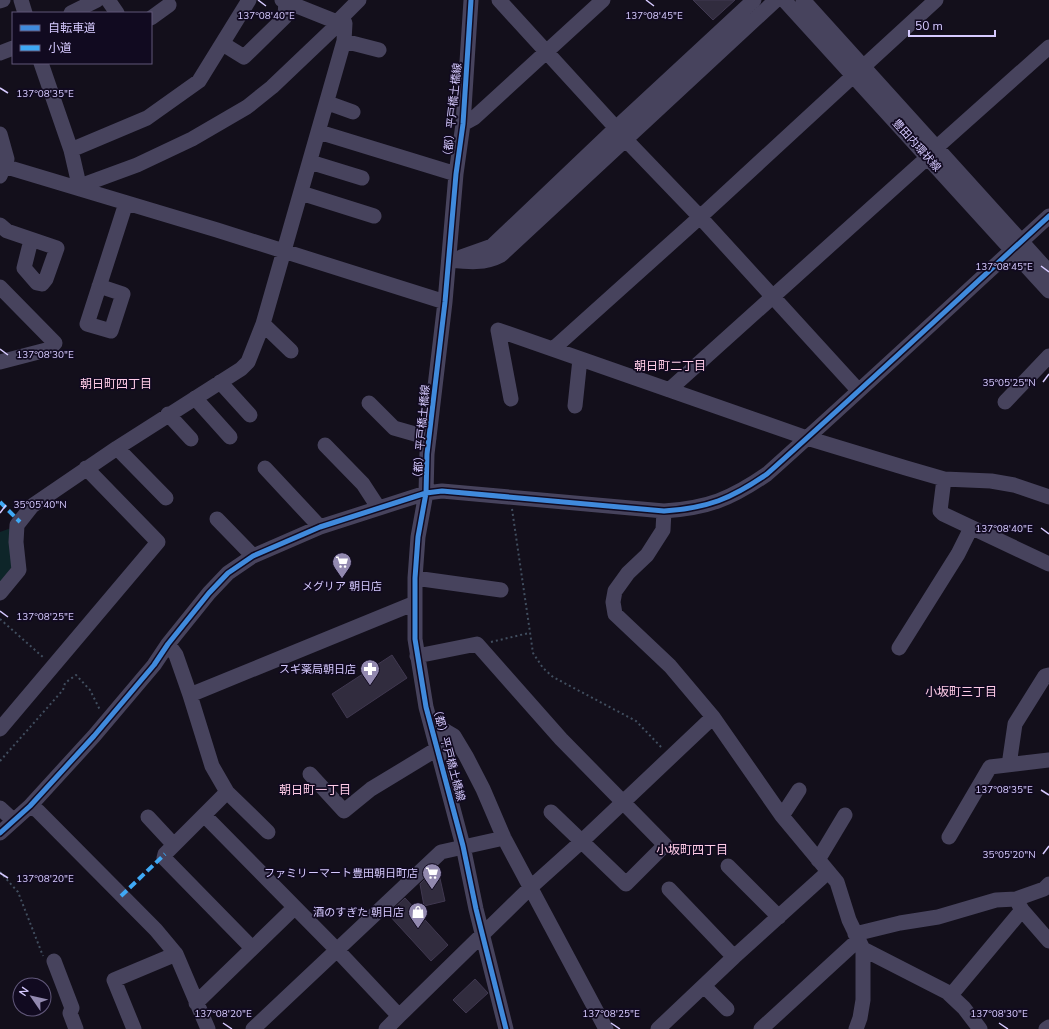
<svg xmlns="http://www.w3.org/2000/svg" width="1049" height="1029" font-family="'Nunito Sans','Noto Sans JP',sans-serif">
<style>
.green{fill:#0e2529}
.building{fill:#312c3e;stroke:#403850}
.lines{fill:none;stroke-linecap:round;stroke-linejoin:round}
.path{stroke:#414e5f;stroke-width:2;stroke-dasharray:2 3;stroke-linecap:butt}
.minor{stroke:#47435d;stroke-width:15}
.quiet{stroke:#3fa9f5;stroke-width:4;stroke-dasharray:8 4;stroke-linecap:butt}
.cycleway-casing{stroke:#110a20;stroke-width:8}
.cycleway{stroke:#408adc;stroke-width:5}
.ticks{fill:none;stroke:#d6caff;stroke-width:1.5}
.labels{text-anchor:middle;stroke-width:3.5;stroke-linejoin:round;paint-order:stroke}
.street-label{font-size:11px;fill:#d6caff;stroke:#110a20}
.poi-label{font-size:11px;fill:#d6caff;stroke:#110a20;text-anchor:end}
.neighbourhood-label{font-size:12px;fill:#ffcce7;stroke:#110a20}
.ticks-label{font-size:10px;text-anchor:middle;fill:#d6caff;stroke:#110a20;stroke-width:3.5;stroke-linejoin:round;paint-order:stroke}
</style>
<rect width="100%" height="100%" fill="#130f1b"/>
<path class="green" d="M11,528L13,566L0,582V532Z"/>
<path class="building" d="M693,0H735L713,20Z
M392,655L407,678L347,718L332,694Z
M439,874L445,901L424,906L420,884L427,877Z
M405,898L448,945L431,961L388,914Z
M475,979L488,993L466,1013L453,1000Z"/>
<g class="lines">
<path class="path" d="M512,509L533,653L543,668L553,677L636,721L663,749
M0,619L44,658
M491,642L529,633
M0,761L63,690L65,683L76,675L90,690L100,710
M0,872L18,892L43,956"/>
<path class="minor" d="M21,0L25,13
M108,0L117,13
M471,0L463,124L456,174L445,302L427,454L426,493L418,537L415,578V639L426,707L463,846L476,909L506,1029
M499,0L616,128
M784,0L1049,291
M803,0L1049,272
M0,1L3,0
M71,13L97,0
M151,18L169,5
M344,41L379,50
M223,44L244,57L285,17L286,0
M0,53L13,48
M41,63L71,150L80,189
M863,67L936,0
M328,103L353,112
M463,124L474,118L603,0
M319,132L456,174
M0,134L7,159L0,176
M626,140L700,217L858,390
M937,147L1049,47
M71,150L147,118L199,81L249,0
M310,162L362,178
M0,165L217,230L445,302
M80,189L88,183L137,165L192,139L247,107L272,87L334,28L337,22L359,0
M301,193L374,216
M0,225L7,231L57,248L46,279L42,284L37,283L24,268L31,240
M461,257L492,246L616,128L754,0
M449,260C468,262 484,264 501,255L776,0
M99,286L123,294L111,331L87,324L126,203
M0,287L55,343L50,349L0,362
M263,324L291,351
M553,349L700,217L853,76
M220,382L250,415
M669,390L928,157
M195,398L230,437
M511,399L498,330L807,438L906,468L944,479L991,481L1014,485L1049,497
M1005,402L1049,356
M369,403L394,428L429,438
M575,406L580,359
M168,414L191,439
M325,445L363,484L378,507
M117,448L166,498
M265,468L320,527
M944,479L940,511L943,514L1049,564
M664,511L663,530L647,555L628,573L615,591L613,602L615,614L670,666L713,717L782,816L837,882L849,920L863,949V1000L860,1018L856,1029
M217,519L253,556
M415,578L501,590
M0,593L19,570L16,542L17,525L32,506L117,448L241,369L248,362L263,324L344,41L345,23L337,22L282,0
M168,644L176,655L190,695L212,766L227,792L204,815L337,950L399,1016L531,887L581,842L713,717
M899,648L958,554L971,528
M417,656L477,644L561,739L665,845L626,884L551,812
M190,695L415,603
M430,722L454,736L466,756L483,789L504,838L606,1029
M0,729L158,542L86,468
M1009,765L1015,724L1045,676L1049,675
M310,774L344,811L371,789L437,749
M227,792L268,832
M30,806L38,811L156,930L176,954L208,1029
M0,808L13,820
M204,815L165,854L164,858L252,948
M782,816L799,790
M148,817L174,845
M0,833L30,806L94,736L154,665L168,644L209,593L228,573L253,556L320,527L426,493L442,491L664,511C708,508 731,499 767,474C862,389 955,302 1049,216
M949,837L990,767L1049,760
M818,860L845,815
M728,866L779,917
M669,889L734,957
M1017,901L1022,910L1049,941
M855,934L900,923L938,917L996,900L1016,899L1044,889L1049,884
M863,949L947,992L964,1008L980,1029
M54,961L72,1008L70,1013L76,1029
M704,986L727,1009
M951,995L1022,910
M196,1003L294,908
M134,1029L114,980L176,954
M253,1029L441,852L504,838
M386,1029L399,1016
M658,1029L734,957L828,872
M761,1029L858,940
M1046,1029L1049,1027"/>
<path class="quiet" d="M0,502L20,522
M121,896L165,854"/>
<g class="cycleway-casing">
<path id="cycleway" d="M471,0L463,124L456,174L445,302L427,454L426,493L418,537L415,578V639L426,707L463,846L476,909L506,1029
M0,833L30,806L94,736L154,665L168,644L209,593L228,573L253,556L320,527L426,493L442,491L664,511C708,508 731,499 767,474C862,389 955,302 1049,216"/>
</g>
<use href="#cycleway" class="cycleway"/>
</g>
<path class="ticks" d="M258,0L266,6M646,0L654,6M0,88L8,93M1041,266L1049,272M0,349L8,355M1043,382L1049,374M0,513L6,505M1041,528L1049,534M0,611L8,617M1041,790L1049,795M1043,854L1049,846M0,873L8,878M223,1023L232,1029M611,1023L620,1029M999,1023L1008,1029"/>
<defs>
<g id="supermarket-pin" transform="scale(1)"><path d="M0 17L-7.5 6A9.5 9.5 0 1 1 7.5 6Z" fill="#9289af" stroke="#110a20"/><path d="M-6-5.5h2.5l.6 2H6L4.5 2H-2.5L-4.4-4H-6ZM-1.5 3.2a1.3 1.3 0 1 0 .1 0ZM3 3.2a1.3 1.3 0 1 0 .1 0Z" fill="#fff"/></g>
<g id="pharmacy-pin" transform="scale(1)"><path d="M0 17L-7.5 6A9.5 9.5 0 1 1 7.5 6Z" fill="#9289af" stroke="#110a20"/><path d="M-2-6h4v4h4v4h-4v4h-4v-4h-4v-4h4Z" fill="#fff"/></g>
<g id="shop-pin" transform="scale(1)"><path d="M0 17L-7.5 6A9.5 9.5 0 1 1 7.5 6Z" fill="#9289af" stroke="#110a20"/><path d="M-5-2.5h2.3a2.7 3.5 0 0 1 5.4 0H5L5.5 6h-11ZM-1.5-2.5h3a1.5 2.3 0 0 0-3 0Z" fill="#fff"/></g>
</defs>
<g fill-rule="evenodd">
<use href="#supermarket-pin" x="342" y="562"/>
<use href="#pharmacy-pin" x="370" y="669"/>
<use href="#supermarket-pin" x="432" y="873"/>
<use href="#shop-pin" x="418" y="912"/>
</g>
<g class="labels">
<g class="street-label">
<text transform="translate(452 112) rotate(-84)" y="4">（都）平戸橋土橋線</text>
<text transform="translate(917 145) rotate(48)" y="4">豊田内環状線</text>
<text transform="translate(421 434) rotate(-85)" y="4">（都）平戸橋土橋線</text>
<text transform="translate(449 753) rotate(75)" y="4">（都）平戸橋土橋線</text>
</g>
<g class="poi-label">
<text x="342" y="590" text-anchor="middle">メグリア 朝日店</text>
<text x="356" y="673">スギ薬局朝日店</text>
<text x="418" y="877">ファミリーマート豊田朝日町店</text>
<text x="404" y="916">酒のすぎた 朝日店</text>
</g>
<g class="neighbourhood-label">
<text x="670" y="370">朝日町二丁目</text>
<text x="116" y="388">朝日町四丁目</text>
<text x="961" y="696">小坂町三丁目</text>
<text x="315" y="794">朝日町一丁目</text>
<text x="692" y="854">小坂町四丁目</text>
</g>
</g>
<g class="ticks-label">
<text x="266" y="19">137°08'40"E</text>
<text x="654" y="19">137°08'45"E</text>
<text x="45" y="97">137°08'35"E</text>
<text x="1004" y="270">137°08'45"E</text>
<text x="45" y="358">137°08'30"E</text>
<text x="1009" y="386">35°05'25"N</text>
<text x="40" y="508">35°05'40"N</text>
<text x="1004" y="532">137°08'40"E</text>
<text x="45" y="620">137°08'25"E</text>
<text x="1004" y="793">137°08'35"E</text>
<text x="1009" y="858">35°05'20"N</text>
<text x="45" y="882">137°08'20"E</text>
<text x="223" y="1017">137°08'20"E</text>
<text x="611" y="1017">137°08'25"E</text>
<text x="999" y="1017">137°08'30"E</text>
</g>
<rect x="12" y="12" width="140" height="52" fill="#110a20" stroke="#605779"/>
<rect x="20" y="25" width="20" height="6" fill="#408adc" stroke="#605779"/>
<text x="48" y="32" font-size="12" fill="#d6caff">自転車道</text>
<rect x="20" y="45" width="20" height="6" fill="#3fa9f5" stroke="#605779"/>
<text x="48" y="52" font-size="12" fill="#d6caff">小道</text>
<g transform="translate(32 997) rotate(304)"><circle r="19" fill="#110a20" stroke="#605779"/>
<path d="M0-3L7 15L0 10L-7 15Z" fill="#9289af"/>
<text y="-6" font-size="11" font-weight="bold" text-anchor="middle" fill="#d6caff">N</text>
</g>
<path d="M909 30v6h86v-6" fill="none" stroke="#d6caff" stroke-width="2"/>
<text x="915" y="30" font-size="12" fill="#d6caff" stroke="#110a20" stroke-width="3" paint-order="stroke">50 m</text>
</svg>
